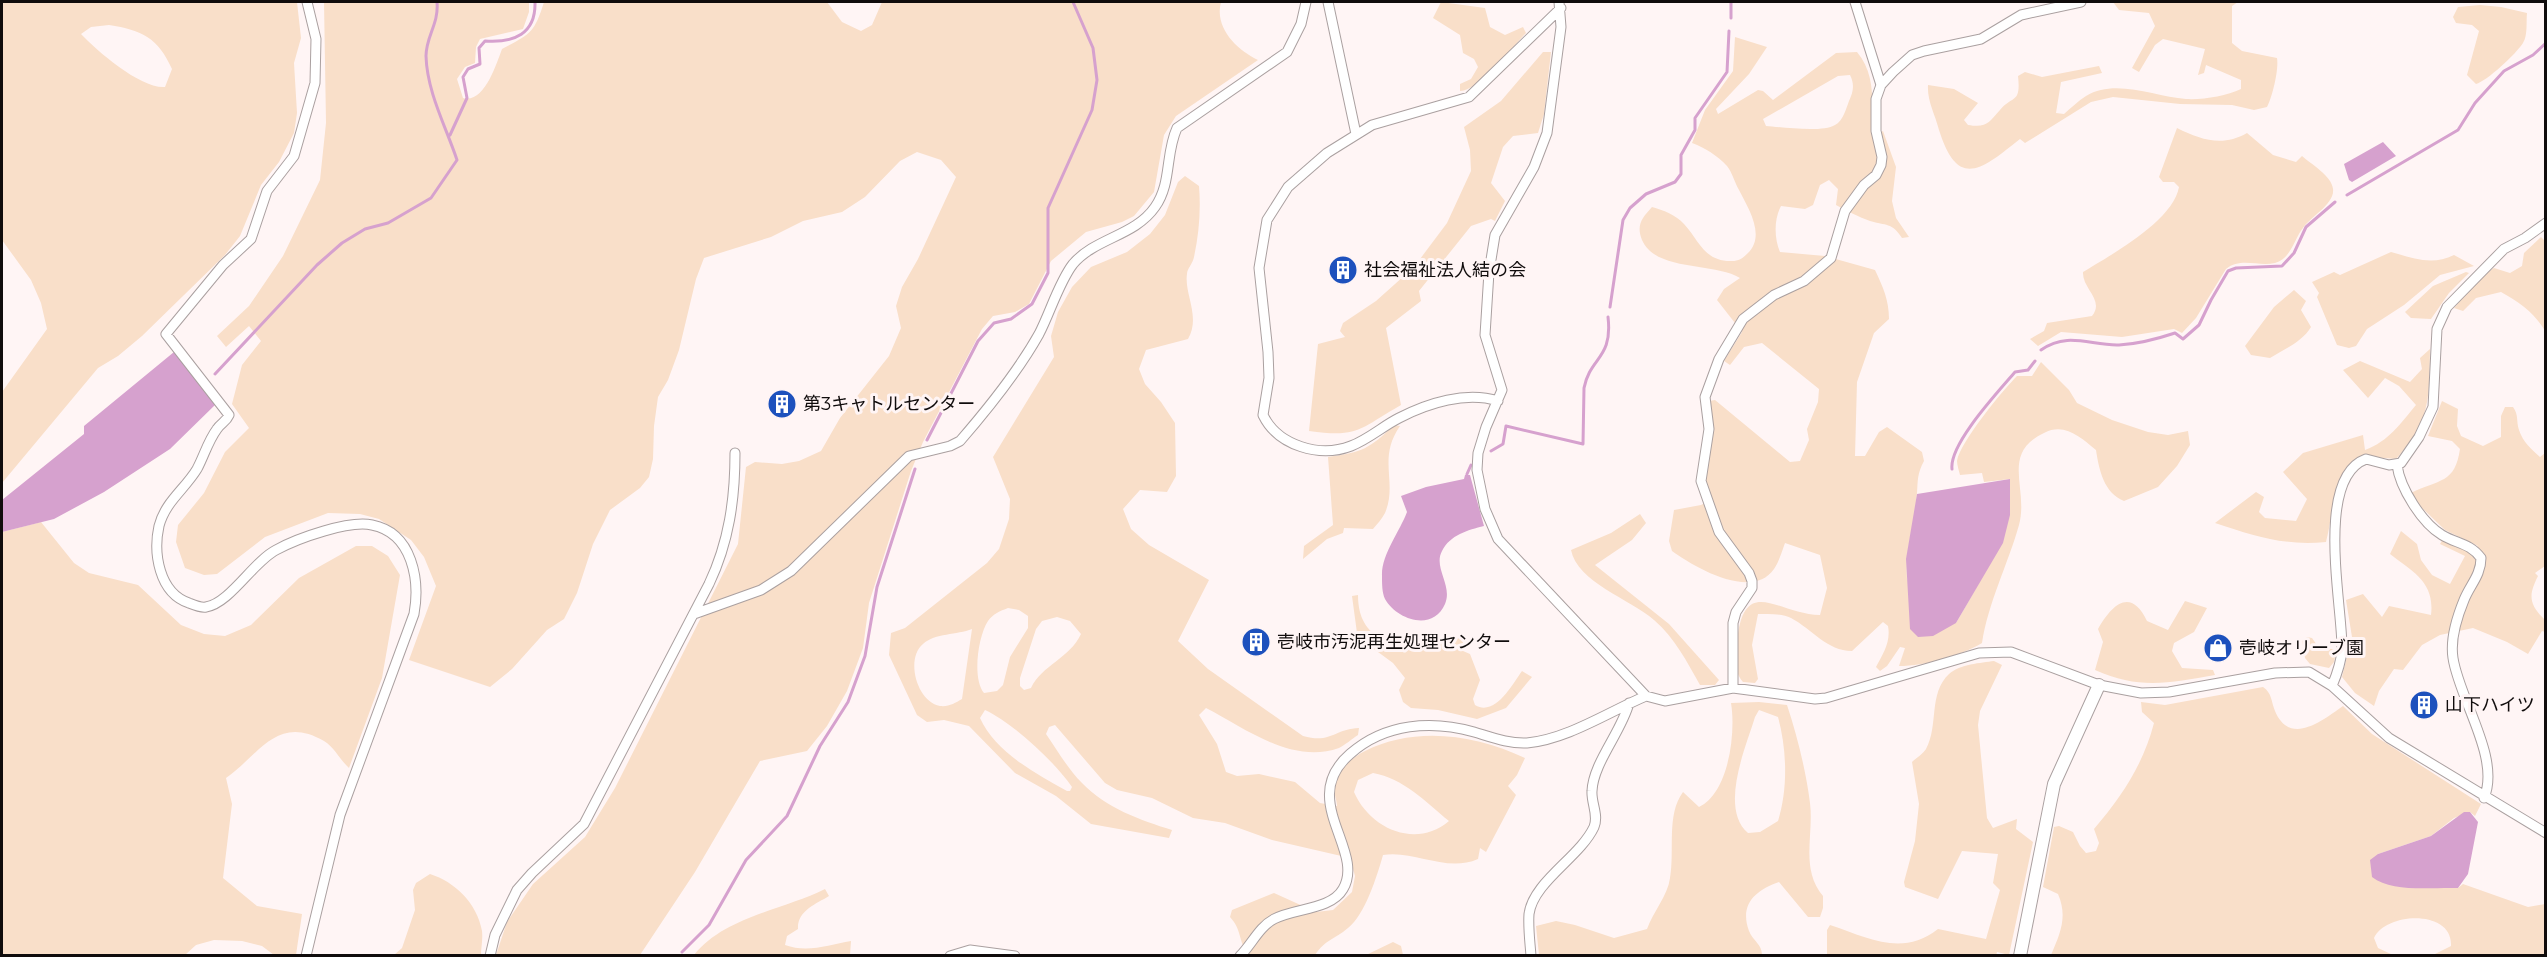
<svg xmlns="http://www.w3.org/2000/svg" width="2547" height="957" font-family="Montserrat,'Noto Sans JP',sans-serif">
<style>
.green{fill:#f9dfc9;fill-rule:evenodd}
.water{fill:#d6a1ce}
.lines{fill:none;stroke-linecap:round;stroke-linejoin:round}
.stream{stroke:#d6a1ce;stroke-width:3}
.minor-casing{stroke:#aaa0a0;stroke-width:11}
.tertiary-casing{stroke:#aaa0a0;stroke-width:14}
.minor{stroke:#fff;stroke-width:9}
.tertiary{stroke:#fff;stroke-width:12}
.labels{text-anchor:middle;stroke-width:6;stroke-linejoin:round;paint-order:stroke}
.poi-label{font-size:18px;fill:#100c0c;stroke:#fff5f5;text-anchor:start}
</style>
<rect width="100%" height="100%" fill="#fff5f5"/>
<path class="green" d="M2,2H297L301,38L294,63L297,113L294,133L279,162L261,185L240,236L225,255L142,336L118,356L98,368L2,483V392L47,329L41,303L31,280L2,240ZM109,25C142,30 158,38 172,69L165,87C141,89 97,51 81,34L91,27Z
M324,2H529V12L523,29L480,39L476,47L475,63L465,67L457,79L463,98C484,104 496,65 502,49C530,34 534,34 544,2H827L842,22L861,31L872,25L882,2H1221C1214,28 1237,50 1258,60L1176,116L1164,135L1154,192L1134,216L1122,222L1086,232L1051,261L1029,304L1015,312L993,316L982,329L923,442L911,471L869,603L863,648L847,691L827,726L807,751L760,761L695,872L640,955H496L507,922L533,884L585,837L615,788L738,544L746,467L755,462L782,464L799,461L821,451L840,418L889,356L901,328L896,306L902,287L918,259L956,177L941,160L917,152L900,161L865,197L842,212L803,221L771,237L704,258L696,279L679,350L668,380L658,397L654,426L653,459L649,477L640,488L610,510L593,544L577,593L564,619L547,630L512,669L490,687L409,660L436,586L424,557L411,540L379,519L360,514L328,513L265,537L217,574L204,575L185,568L176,542L178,525L204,493L225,452L249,428L232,404L242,365L261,341L249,326L226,347L217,336L249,306L283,256L320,180L326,123Z
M1441,2L1485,8L1490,27L1505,35L1523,27L1526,33C1513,46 1477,92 1460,91V84L1471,79L1478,67L1474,59L1463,53L1460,35L1433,18Z
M2113,2H2238L2232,6V43L2242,51L2277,58C2279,70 2272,98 2267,107L2254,110L2232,105L2180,104L2113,97L2091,102L2025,143L2020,139C1981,170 1958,190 1939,130C1935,114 1927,101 1928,85L1954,89L1978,103L1964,120L1968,125C1987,128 1988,123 2000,110C2013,95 2021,104 2018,76L2025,72L2042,77L2099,66L2102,73L2061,82L2056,113L2064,114C2071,108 2078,101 2086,96C2116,78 2155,97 2186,99C2203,100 2226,96 2241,89V80L2206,65L2204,73L2198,75L2205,49L2163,39L2155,45L2139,72L2132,68L2155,26L2149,13L2119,10Z
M2480,5L2501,7L2527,13C2526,22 2528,35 2523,43C2516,54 2487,81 2476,84L2467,75L2479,31L2472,25L2456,23L2453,17L2458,7Z
M1735,37L1767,47L1749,74L1716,109L1718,114L1758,90L1763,91L1773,100L1836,53L1857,52C1878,77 1871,108 1872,138L1883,131L1896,167L1892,201L1896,218L1909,237L1902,238C1892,222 1886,226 1870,221C1859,217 1847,211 1836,205L1838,189L1829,180L1820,185L1813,205L1805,209L1781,206C1774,219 1774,238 1780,252L1825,256L1875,270C1883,287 1889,300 1889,319L1874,333L1857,382L1855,456H1865L1879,432L1887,427L1922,452L1924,461C1917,474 1918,480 1917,493C1915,524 1905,546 1907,579L1956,623L1979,583L2010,479L1984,482L1982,473L1960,475C1959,471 1957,465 1957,461C1960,442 2003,390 2017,376H2032L2041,362L2069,390L2077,403L2112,420L2148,432L2168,435L2188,431L2190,445L2177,466L2158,487L2124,501C2104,493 2099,470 2096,450C2081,438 2065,422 2044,433C2000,454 2029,488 2019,525C2008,564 1988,603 1982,643C1960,656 1925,666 1899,666L1905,648L1900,647L1887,666L1880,671L1876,667C1883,654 1891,642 1888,626L1883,622L1852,651C1827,651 1812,629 1791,618C1782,613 1768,614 1758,614L1752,645L1758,679L1755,683L1743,682C1733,670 1735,657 1737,642C1744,572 1778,615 1820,615L1827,588L1820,555L1785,543C1782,551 1779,562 1774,569C1752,601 1694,567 1672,551L1669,541L1674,510L1701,505L1712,499L1703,478L1713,435L1709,401L1715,400L1790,462L1800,461L1809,440L1807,429L1818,402L1819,389L1762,343L1744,347L1730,365L1724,361L1742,332L1717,300L1724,289L1740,278C1714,262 1656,272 1642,240C1636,225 1642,218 1652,207C1663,210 1676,215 1684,224C1699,240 1704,262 1732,261C1739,261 1743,258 1748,253C1766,235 1748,208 1739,190C1735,183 1732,172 1727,166C1718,156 1704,147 1692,143L1705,110L1733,71ZM1850,75C1855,85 1853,92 1849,101C1846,109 1843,121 1835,125C1822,133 1781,127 1766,126L1763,119L1838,76Z
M1543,52H1551L1544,114L1538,133L1513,136L1503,147L1491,183L1505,201L1495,221L1491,219L1471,226L1419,291L1421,301L1386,328L1401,405C1359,429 1359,438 1309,431L1318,344L1345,337L1340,331L1343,323L1376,301L1414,267L1447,223L1471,171L1470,150L1464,127L1501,101Z
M2177,128C2201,140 2223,147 2247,133L2273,155L2296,162L2302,156C2311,164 2332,176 2333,189C2335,204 2310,217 2303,228C2294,239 2291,259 2275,263C2258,267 2241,257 2226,269L2196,318L2182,333L2174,329L2122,337L2061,332L2038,346L2030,339L2044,331L2047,323L2092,316C2105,300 2082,289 2083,272C2111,255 2173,221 2179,187L2174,182H2163L2159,177Z
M1185,176L1199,186C1201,210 1199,234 1194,257C1193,263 1187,269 1187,274C1184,294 1201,317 1188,339L1146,350L1139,369L1145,384L1161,402L1175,423L1176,476L1167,492L1140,490L1123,509L1131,529L1149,545L1209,580L1178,641L1208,669L1303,736C1331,744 1334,729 1359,728L1358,735C1352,739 1345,745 1339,748C1292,765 1245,728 1206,708L1199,715L1217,744L1226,772L1237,776L1259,774L1295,782L1320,803L1337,806C1337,801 1334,794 1334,788C1336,771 1351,758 1365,751C1414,726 1475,734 1525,758L1517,775L1508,786L1516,795L1486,852L1480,848L1478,859C1446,873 1415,850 1383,855C1377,876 1365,915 1348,928C1334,940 1326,939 1315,955H1248C1238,940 1242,930 1230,917L1232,910L1274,893L1316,912L1333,910L1352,892L1355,876L1350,858L1272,840L1225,823L1193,818L1152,798L1117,790L1105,783L1055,725L1049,727L1046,734C1057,750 1068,769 1082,783C1106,808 1140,820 1172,830L1169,838L1091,824L1056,796L1015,773L969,726L944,720L927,722L917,715L889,655L891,633L905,628L987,563L999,549L1009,519L1010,499L993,457L1054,357L1051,336L1058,312L1072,287L1091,267L1127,252L1150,234L1165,215L1178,182ZM1008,608L1019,610L1028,616V628L1010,657L1003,685L997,691L984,693C972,679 978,636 988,621C993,614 1000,611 1008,608ZM1057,617L1070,621L1081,634C1070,658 1042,665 1031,688L1024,690L1020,686V678L1036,629L1042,621ZM972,629L962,699C955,703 949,707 940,706C917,702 905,659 923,644C935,633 957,635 972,629ZM985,710C1013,723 1054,761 1072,787L1070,791H1067C1035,773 995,752 980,718ZM1373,773C1403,778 1426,802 1449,821C1416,849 1370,829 1354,792L1358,780Z
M2541,237L2545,241V331C2535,313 2519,302 2501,292L2476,298L2463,311L2454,308L2482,276L2494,268L2510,273L2522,266L2524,253Z
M2391,252C2413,258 2432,266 2454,255L2474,266L2440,275L2404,305L2367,329L2356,346L2349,348L2337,345L2317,297L2319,293L2312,282L2334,272L2340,275Z
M2466,272L2469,273L2449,293L2431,319L2411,318L2405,312L2433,286Z
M2294,290L2306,301L2301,310L2311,327C2303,341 2285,349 2270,358L2251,355L2245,346L2274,307Z
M2430,349C2429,399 2431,420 2396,459L2361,456C2331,482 2335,506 2326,542C2283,546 2255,536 2215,523L2256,492L2264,497L2259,512L2265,518L2296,521L2307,499L2283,472L2303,453L2363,435L2365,450C2389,441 2400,424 2416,405L2399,386L2385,378L2368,398L2343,370L2360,361L2410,382L2422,369L2420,358Z
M2442,401L2458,409L2457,426L2461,436L2483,446L2501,437V416L2505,407H2513C2519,415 2516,421 2519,430C2523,442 2531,449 2540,457L2545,453V566L2535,573L2538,576C2528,596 2529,604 2545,620V632L2542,631L2528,654L2507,642L2473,628L2440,635L2422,645L2403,670L2394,669L2379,691L2374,706L2355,693L2342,677L2352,637L2346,600L2363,594L2382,617L2389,606L2431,615C2435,582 2413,572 2390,554L2401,531L2417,544L2421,560L2432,575L2450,584L2465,556L2440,544L2443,539L2470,550L2478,546L2445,530L2421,507L2411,493C2439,479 2455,484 2460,449L2452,441L2428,436Z
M1394,425L1400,426C1377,459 1398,482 1385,513C1382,519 1377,524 1373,529L1344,528L1343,533L1327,539L1303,559L1304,546L1333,525L1328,457C1363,452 1369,449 1394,425Z
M1640,514L1646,523L1632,540L1595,565L1669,624L1719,680L1715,685H1700C1687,662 1675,638 1654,620C1630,599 1577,582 1571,550L1611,533Z
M41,522L74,563L89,573L138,585L181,625L204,634L225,636L251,625L299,578L356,546H372L388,556L400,575L382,678L349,768C340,760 335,748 324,741C277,714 260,754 226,778L232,804L223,878L257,906L302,914L296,955H274L262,946L242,941L214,940L196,945L185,955H2V532Z
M1358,595C1358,642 1395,646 1434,649L1452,635L1463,640V651L1470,654L1480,680L1473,699L1475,705C1495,717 1512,685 1522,671L1532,677L1506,708L1477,719L1438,710L1411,708L1403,702L1399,690L1405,678L1393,663L1363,641L1357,633L1352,596Z
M2185,601L2207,608L2194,632L2174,643L2172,651L2182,668L2213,670L2215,675C2170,683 2139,690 2095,670L2103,642L2098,629C2112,604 2131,587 2147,621L2168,630Z
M2307,637L2312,638L2319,648L2332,649L2336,653L2334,662L2329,668L2310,664L2305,658L2302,641Z
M1994,661L2002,665L1980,711L1978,725L1987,818L1993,828L2017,819L2016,829L2033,842L2009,955L1997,952L1996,956L1827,955V930L1830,925C1869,938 1902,957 1938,929L1986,939L2000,890L1993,883L1998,854L1962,851L1938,899L1905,887L1904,882L1915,841L1919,804L1912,762C1916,758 1923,754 1926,749C1939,725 1928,694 1949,674C1960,664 1981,663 1994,661Z
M2263,687C2272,693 2271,701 2275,711C2290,747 2323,720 2343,706L2372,734L2481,804L2475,816L2470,812L2454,818L2431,836L2378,854L2458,888L2463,884L2528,907L2545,904V955H2433L2451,946C2453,909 2386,912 2374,938L2378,948L2393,955H2051C2060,934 2068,917 2058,894L2043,887L2054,827L2059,826L2073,832L2080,846L2086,853L2096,851L2099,843L2094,829C2122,796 2143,765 2154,723L2142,712L2141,702L2165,705Z
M1759,702L1787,705C1797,735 1806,771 1810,803C1814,835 1800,869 1823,896V908L1820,917H1808L1779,882C1756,890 1739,904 1749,931C1753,941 1762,944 1762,955H1539L1536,926L1556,921L1575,925L1614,938L1647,929C1653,912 1668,895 1670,878C1675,850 1666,815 1683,792L1699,807C1729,793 1736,732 1731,703ZM1759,710L1778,717C1787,750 1788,789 1778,821L1760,832L1748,833C1719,808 1746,747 1755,717Z
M430,874C455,882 477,903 482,931C483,939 481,948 481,955H394L402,948L415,910L413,890L416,883Z
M825,889L829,896C816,904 797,911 798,929L787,936L785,945C807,953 829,945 851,941L850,955H694C724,917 783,910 825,889Z
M1393,942L1401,946L1403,955H1366Z"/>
<path class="water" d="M2383,142L2396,156L2352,182L2349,180L2344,164Z
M174,352L216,404L170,449L104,492L54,519L2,532V500L84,434V426Z
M1465,475H1470L1484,526C1468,530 1450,535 1442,551C1433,568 1453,585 1445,604C1433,632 1397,620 1385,599C1382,593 1382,583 1382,576C1381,555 1400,531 1407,512L1401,496L1426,487L1464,479Z
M2010,479V515L2003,543L1956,623L1933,636L1918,637L1910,629L1906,559L1917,494Z
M2464,812H2470L2478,822L2468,874L2458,888C2432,887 2392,893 2372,877L2370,860L2378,854L2431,836Z"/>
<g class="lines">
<path class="stream" d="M1731,2V18
M450,135L467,98L463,77L468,69L480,64L479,48L485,41C514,43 536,34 535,2
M2347,195L2458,130L2475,103L2504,71L2533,55L2546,43
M1610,307L1623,220L1630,208L1646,194L1675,182L1681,174V155L1695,130V118L1727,72L1729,31
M2041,350C2068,331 2091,346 2119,345C2139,344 2157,339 2175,333L2183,339L2199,325L2211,300L2228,271L2236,268L2282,266L2294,253L2306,227L2335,202
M215,374L317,265L342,243L365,229L388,223L431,198L457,160C446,127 427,92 426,56C426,36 439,24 437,2
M927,440L978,341L994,323L1011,319L1032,304L1048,273V208L1092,110L1097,80L1093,48L1073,2
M1491,451L1503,444L1506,426L1583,444L1584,388C1590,357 1613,359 1608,317
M1952,469C1949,444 1998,392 2015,372L2028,370L2035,361
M1467,474L1471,465
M682,952L709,925L746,860L787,816L820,746L848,702L865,656L877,587L915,469"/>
<g class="minor-casing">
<path id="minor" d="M1328,2L1356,134
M1559,2L1561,27L1547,133L1534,167L1495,235L1489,272L1485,335L1502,390L1486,427L1478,453L1477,470L1485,509L1498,539L1646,696L1665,701L1733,688L1815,699L1826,698L1979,653L2011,652L2099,685L2141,693L2169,692L2275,673L2309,672L2332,686L2389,738L2546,833
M1855,2L1881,85
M1498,401C1466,391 1428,403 1399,418C1383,426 1369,439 1351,446C1320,458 1278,446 1263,415L1269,378L1268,352L1259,268L1267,220L1288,187L1327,153L1372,125L1469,97L1561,8
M2397,465C2400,488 2422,523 2442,535C2457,544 2470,543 2481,558C2481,575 2470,585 2464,600C2457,617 2450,639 2453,658C2459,699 2501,758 2484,798
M694,614L761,590L791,571L909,456L950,446L960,441C986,411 1020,368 1039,334C1050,313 1059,282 1073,264C1095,238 1135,236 1155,207C1172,183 1165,154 1177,128L1287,52L1301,24L1306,2
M2332,686C2337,674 2341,663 2342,650C2343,608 2314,478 2366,459L2389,465L2401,463L2419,437L2433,407L2437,329L2447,307L2504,249L2525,238L2546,223
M1733,688V623L1736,612L1752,588V581L1749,573L1719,532L1701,481L1709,429L1705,397L1719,359L1743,319L1774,295L1804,281L1831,258L1845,211L1864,185L1876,175L1881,165L1882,157L1876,131V99L1881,85L1893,72L1912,55L1924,51L1981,39L2021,15L2081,2
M306,956L340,815L414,614C420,581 413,533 372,525C349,520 298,538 276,550C253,562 230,603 206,607C201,608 194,605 189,603C159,593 153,553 159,526C165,502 185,489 197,469C204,456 208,441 217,429C221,423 226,422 229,415L166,334L223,265L251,239L267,191L294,156L315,83L316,39L307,2
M490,956L495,935L517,890L532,873L584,824L709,584C729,542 735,499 735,453
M950,956L970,950L1015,956
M1240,956C1252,944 1259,927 1274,919C1294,908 1331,910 1343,889C1366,850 1297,800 1350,754C1385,723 1432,720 1474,732C1491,737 1509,744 1527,743C1568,739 1608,712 1646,696
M1531,956C1530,942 1528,928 1529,914C1533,882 1580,857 1594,827C1599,815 1591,803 1592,791C1593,763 1622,731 1629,703"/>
</g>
<g class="tertiary-casing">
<path id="tertiary" d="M2020,956L2054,784L2099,685"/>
</g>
<use href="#minor" class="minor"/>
<use href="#tertiary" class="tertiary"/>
</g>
<defs>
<g id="building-disc" transform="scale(1.5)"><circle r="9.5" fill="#1d51bd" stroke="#fff5f5"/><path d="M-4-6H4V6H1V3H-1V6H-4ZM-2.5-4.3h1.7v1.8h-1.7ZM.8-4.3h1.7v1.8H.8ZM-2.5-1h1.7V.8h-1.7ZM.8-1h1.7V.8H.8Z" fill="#fff"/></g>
<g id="shop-disc" transform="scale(1.5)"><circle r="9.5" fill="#1d51bd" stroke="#fff5f5"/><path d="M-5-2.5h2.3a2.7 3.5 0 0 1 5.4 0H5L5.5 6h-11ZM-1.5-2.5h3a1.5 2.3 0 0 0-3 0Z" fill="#fff"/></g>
</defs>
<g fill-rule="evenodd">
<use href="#building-disc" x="1343" y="270"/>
<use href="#building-disc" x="782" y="404"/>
<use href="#building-disc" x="1256" y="642"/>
<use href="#shop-disc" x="2218" y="648"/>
<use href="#building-disc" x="2424" y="705"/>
</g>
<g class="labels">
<g class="poi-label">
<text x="1364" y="276">社会福祉法人結の会</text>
<text x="803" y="410">第3キャトルセンター</text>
<text x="1277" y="648">壱岐市汚泥再生処理センター</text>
<text x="2239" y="654">壱岐オリーブ園</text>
<text x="2445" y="711">山下ハイツ</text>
</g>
</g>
<rect width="2547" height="957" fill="none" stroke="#100c0c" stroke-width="6"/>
</svg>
